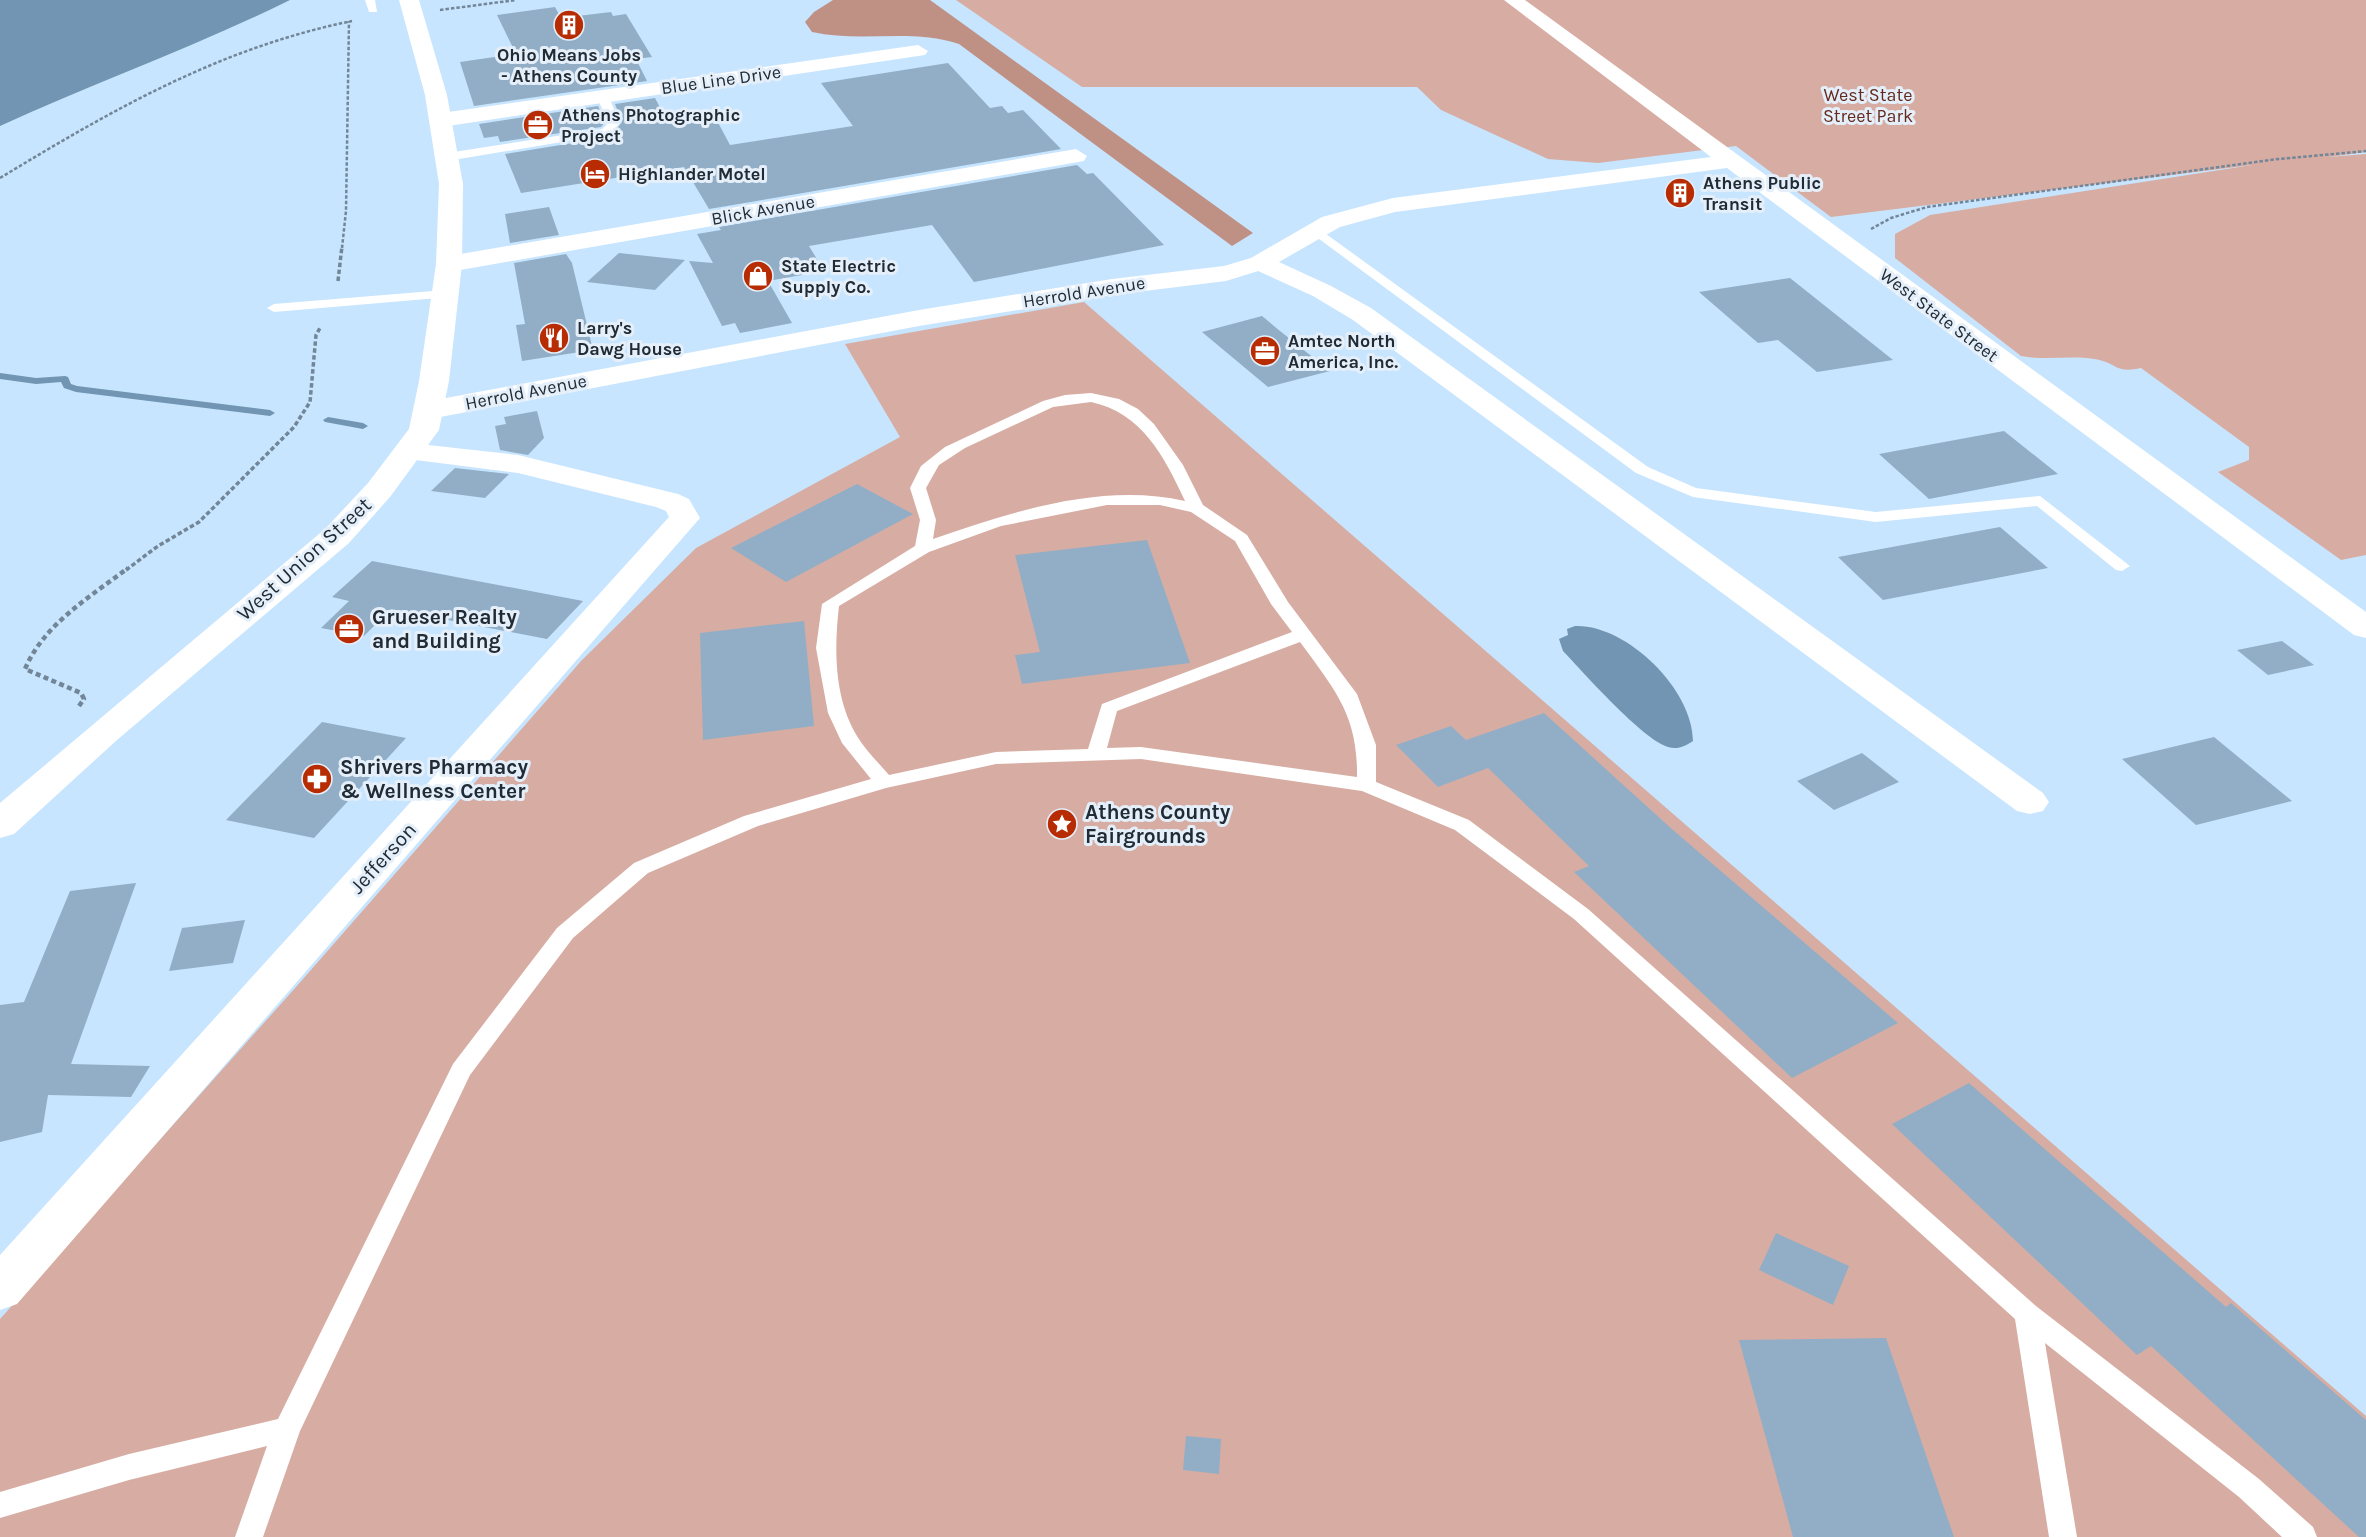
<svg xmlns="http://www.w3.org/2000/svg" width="2366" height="1537" font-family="Karla,sans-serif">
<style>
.green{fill:#d7ada3}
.forest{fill:#bf9185}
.water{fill:#7195b2}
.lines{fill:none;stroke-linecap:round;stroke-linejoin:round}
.stream{fill:#7195b2;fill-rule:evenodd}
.building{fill:#91aec6}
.path-far2{stroke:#728698;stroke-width:2.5;stroke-dasharray:3.5 2;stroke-linecap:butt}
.path-far1{stroke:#728698;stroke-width:3.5;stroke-dasharray:4.5 2.5;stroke-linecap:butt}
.path{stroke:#728698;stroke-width:4.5;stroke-dasharray:5 3.5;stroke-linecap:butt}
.lane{fill:#fff;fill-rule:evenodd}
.street{fill:#fff;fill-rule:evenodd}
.secondary{fill:#fff;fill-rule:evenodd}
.labels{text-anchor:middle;stroke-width:6;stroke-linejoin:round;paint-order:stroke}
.far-poi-label{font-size:18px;font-weight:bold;fill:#202b35;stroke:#e4effa;text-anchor:start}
.far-street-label{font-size:18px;fill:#202b35;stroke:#e4effa}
.far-park-label{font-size:18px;fill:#65291b;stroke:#e4effa}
.street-label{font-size:21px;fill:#202b35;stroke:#e4effa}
.poi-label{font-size:21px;font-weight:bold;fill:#202b35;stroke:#e4effa;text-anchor:start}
</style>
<rect width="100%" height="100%" fill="#c7e5fe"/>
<path class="green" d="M956,0H2366V152L2329,157L2366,154V555L2341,560L2218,472L2249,460V447L2141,368C2114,374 2117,362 2094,359C2070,355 2046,361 2021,356L1895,258V234L1930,215L2252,165L1831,217L1736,146L1598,163L1548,159L1441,110L1417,87H1082Z
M1084,302L2366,1416V1537H0V1319L296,987L582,660L696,548L900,437L845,344Z"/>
<path class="forest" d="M833,0H930L1253,233L1232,246L959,44C912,28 861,43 812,32L805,22L814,12Z"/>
<path class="water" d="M0,0H290C195,47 96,82 0,126Z
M1575,626C1626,624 1693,689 1693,741C1685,746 1678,750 1668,747C1642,739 1584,673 1563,651L1559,639L1568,635L1567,629Z"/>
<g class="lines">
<path class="stream" d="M0,373L36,378L65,376L68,377L71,384L77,386L270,410L275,413L270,416L76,392L64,388L61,382L36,384L0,379Z
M328,417L363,423L368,426L363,429L325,422L323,420Z"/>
</g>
<path class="building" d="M555,7L561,18L611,12L613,16L626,14L652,57L636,59L647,81L474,106L460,62L516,54L497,15Z
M948,63L990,108L1002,106L1008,113L1023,110L1061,149L709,209L684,167L521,193L505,154L610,137L622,122L615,104L655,98L667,121L714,115L730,145L853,126L821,83Z
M598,106L605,122L601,127L500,142L498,136L484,138L479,124Z
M1077,165L1087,174L1093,173L1164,245L974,282L932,225L809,246L824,271L768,281L792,323L740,333L735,323L722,326L689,261L713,263L697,234L721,230L719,227Z
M549,207L559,235L510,243L505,214Z
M619,253L685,260L655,290L587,282Z
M566,254L572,263L593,350L522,361L516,325L525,324L514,263Z
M1790,278L1893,360L1817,372L1778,340L1758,343L1699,292Z
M1262,316L1280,331L1330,371L1268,387L1202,332Z
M537,411L544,438L528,455L500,450L495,426L506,424L504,417Z
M2004,431L2058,474L1929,499L1879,454Z
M455,468L509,474L485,498L431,491Z
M857,484L913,514L786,582L731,548Z
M2000,527L2048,568L1883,600L1838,557Z
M1147,540L1190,663L1022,684L1015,655L1040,652L1015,555Z
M372,561L583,601L547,639L391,609L364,636L321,628L349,601L332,597Z
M804,621L814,726L703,740L700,633Z
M2282,641L2314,665L2268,675L2237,650Z
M1544,713L1673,830L1898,1023L1792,1078L1574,872L1589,866L1488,768L1438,787L1396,745L1451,726L1466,740Z
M322,722L406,738L314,838L226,820Z
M2214,737L2292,801L2196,825L2122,759Z
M1862,753L1899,782L1834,810L1797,781Z
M136,883L71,1064L150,1066L131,1097L48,1095L42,1132L0,1142V1005L24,1002L70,891Z
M245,920L233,963L169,971L182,928Z
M1969,1083L2226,1307L2231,1303L2366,1420V1537H2359L2151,1346L2137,1355L1892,1124Z
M1776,1233L1849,1266L1833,1305L1759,1270Z
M1886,1338L1954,1537H1793L1739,1340Z
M1186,1436L1221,1439L1219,1474L1183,1470Z"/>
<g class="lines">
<path class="path-far2" d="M440,10L516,0
M0,178C114,109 220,48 352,21
M1871,229L1891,218L1927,207L2278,159L2366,151
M342,248L346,211L349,21"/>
<path class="path-far1" d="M338,281L342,246
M126,570L158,546L199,522L294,427L310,402L316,335L320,328"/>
<path class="path" d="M79,706L84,699L81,693L25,669C44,624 90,597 128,568"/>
<path class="lane" d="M365,0H375L377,12H369Z
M603,94L609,97L620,123L610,134L447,161L441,157L447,153L602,129L608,123L597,97Z
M1315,226L1648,467L1696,488L1876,512L2040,496L2130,566L2122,571L2116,570L2037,506L1876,522L1693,497L1636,473L1311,233L1309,230Z
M445,290L452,294L450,297L274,312L267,308L274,304Z
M1091,393L1119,399L1138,409L1154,424L1183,465L1203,505L1247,535L1288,602L1357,694L1376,745V782L1469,820L1588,909L2036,1306L2259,1479L2313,1527L2317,1537H2282L2239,1497L2045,1343L2077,1537H2049L2015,1319L1574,919L1455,830L1362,791L1141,759L996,764L886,788L758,826L648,873L573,938L470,1075L300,1431L263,1537H235L267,1446L129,1480L0,1518V1492L129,1454L278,1419L453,1064L557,928L634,863L744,816L871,779L842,743L828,713L816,648L822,604L915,546L920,520L910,488L921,466L945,447L1043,401L1065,395ZM1091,402C1142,413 1164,456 1185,501C1102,482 1011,512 933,539L936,520L926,488L939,465L965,448L1053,407ZM1107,505H1160L1191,512L1235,541L1271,604L1292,632L1102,704L1088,749L996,752L889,775C878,762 865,750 857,736C834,698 834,649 839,606L929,552L1001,526ZM1300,642C1335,690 1358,715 1357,777L1141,747L1107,748L1117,711Z"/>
<path class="street" d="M1504,0H1525L2366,612V638L2354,635L1727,168L1395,212L1340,227L1279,262L1331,286L1371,308L2043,793L2049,802L2043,811L2030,814L2017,811L1353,320L1313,296L1258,271L1226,281L1112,295L919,326L430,419L420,416L416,410L420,404L430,401L919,310L1112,279L1224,266L1251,258L1322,217L1393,198L1711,157Z
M918,45L928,51L925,55L441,127L430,120L441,113Z
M1076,149L1087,156L1084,161L449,272L440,269L436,264L440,259L449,256Z
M410,443L518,455L678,494L689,499L700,518L17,1304L0,1310V1255L669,517L666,511L656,507L518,473L400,458L395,452L400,446Z"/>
<path class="secondary" d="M399,0H419L447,95L463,184L462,264L449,381L439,430L390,497L349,543L117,740L14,834L0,838V803L325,529L368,483L409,429L419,381L436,264L439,184L425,95Z"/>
</g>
<defs>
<g id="building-disc" transform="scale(1.575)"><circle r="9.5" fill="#b72c02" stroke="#e4effa"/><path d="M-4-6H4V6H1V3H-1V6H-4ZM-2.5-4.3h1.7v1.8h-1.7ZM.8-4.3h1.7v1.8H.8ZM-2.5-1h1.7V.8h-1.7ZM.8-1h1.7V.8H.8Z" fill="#fff"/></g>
<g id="office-disc" transform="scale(1.575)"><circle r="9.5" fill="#b72c02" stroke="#e4effa"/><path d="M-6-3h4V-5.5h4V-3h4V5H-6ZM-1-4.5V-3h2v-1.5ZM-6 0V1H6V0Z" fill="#fff"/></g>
<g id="hotel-disc" transform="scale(1.575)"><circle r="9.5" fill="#b72c02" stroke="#e4effa"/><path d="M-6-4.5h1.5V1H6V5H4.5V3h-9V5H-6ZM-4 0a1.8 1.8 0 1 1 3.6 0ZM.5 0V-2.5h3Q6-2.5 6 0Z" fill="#fff"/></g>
<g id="shop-disc" transform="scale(1.575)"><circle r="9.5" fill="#b72c02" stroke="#e4effa"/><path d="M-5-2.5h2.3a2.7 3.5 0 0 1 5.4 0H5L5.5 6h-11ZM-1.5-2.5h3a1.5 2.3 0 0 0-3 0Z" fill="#fff"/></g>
<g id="restaurant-disc" transform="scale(1.575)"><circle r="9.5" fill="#b72c02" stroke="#e4effa"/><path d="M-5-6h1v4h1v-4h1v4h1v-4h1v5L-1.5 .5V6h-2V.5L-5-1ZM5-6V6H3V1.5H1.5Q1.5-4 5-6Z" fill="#fff"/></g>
<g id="pharmacy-disc" transform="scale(1.575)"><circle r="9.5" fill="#b72c02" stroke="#e4effa"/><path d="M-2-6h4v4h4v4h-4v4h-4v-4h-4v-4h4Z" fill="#fff"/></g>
<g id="sight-disc" transform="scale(1.575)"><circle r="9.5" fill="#b72c02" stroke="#e4effa"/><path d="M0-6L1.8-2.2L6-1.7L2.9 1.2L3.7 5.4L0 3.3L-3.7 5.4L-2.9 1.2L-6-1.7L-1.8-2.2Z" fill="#fff"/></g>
</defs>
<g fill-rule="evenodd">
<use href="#building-disc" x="569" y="25"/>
<use href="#office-disc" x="538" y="125"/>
<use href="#hotel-disc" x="595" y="174"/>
<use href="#building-disc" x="1680" y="193"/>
<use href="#shop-disc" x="758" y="276"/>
<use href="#restaurant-disc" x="554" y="338"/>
<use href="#office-disc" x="1265" y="351"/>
<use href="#office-disc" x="349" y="629"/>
<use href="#pharmacy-disc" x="317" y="779"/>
<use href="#sight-disc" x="1062" y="824"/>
</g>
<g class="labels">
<g class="far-poi-label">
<text x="569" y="61" text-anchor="middle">Ohio Means Jobs<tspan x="569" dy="21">- Athens County</tspan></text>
<text x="561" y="121">Athens Photographic<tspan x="561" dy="21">Project</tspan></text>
<text x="618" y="180">Highlander Motel</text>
<text x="1703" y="189">Athens Public<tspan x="1703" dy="21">Transit</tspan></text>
<text x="781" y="272">State Electric<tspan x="781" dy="21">Supply Co.</tspan></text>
<text x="577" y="334">Larry's<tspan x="577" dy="21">Dawg House</tspan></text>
<text x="1288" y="347">Amtec North<tspan x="1288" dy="21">America, Inc.</tspan></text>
</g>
<g class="far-street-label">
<text transform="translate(721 80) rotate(-8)" y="6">Blue Line Drive</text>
<text transform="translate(763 210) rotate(-10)" y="6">Blick Avenue</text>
<text transform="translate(1084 292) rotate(-9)" y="6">Herrold Avenue</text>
<text transform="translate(1939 315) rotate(37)" y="6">West State Street</text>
<text transform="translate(526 392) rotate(-11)" y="6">Herrold Avenue</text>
</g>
<g class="far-park-label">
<text x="1868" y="101">West State<tspan x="1868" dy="21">Street Park</tspan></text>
</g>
<g class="street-label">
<text transform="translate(304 559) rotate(-42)" y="7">West Union Street</text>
<text transform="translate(383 858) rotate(-48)" y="7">Jefferson</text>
</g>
<g class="poi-label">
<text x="372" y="624">Grueser Realty<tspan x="372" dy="24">and Building</tspan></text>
<text x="340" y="774">Shrivers Pharmacy<tspan x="340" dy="24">&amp; Wellness Center</tspan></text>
<text x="1085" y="819">Athens County<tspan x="1085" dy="24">Fairgrounds</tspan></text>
</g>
</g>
</svg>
